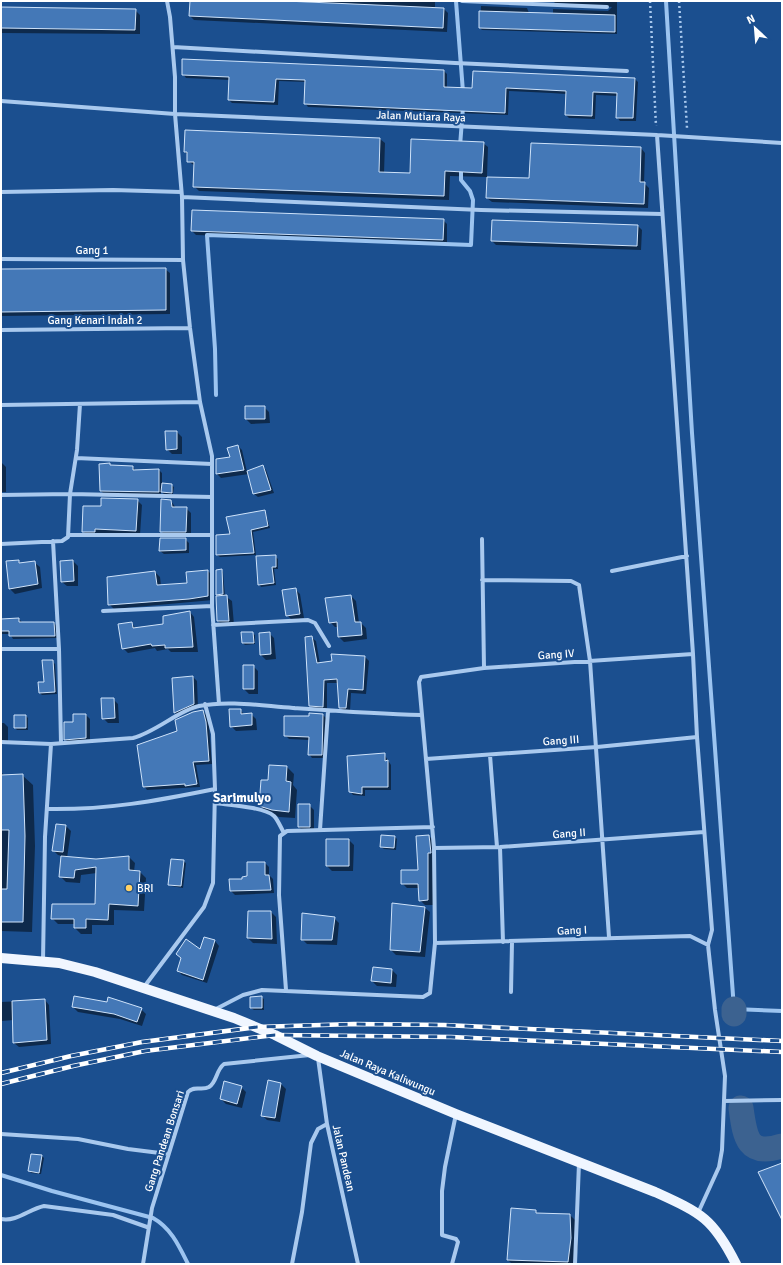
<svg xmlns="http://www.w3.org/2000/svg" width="783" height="1265" font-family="Signika,sans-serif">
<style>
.shadow{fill:#0007}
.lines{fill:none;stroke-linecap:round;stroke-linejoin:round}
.stream{stroke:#9cc4f0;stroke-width:4}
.river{stroke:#3c6290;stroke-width:25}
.building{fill:#4478b7;stroke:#cfe3fa}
.path{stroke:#a9c9ee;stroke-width:2.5;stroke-dasharray:2 3;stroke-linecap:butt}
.minor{stroke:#a9c9ee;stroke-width:4}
.primary{stroke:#f0f6ff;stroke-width:10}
.rail-casing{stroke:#fff;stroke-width:4.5}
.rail{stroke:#1b4f8f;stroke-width:3;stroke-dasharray:9;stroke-linecap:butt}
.poi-dot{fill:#ffd166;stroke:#1b4f8f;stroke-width:1.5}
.labels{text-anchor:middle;stroke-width:4;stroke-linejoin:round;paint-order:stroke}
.street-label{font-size:11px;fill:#fff;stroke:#1b4f8f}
.poi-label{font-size:11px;fill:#fff;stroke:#1b4f8f;text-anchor:start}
.quarter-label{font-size:13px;font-weight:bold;fill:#fff;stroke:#1b4f8f}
</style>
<rect width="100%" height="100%" fill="#1b4f8f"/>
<path class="shadow" d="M191,1H435V7L444,9L448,13L447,32L194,20L190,16Z
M553,1H617V34L482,30L480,28L481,6L527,8L529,13L553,14V9L608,11L612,7L555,3Z
M1,8L135,10L140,15V34L1,33Z
M444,71L447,74V88L473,89L635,79L638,82L636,121H620L617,117L618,96L596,95L595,119L569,118L566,115V94L551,93L509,91L508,115L308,107L305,103L306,82L279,81L278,105L232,103L229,100L230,80L186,78L183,74Z
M186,131L380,139L385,143L384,173L411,174L483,143L488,147L487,177L450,176L449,200L199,191L194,186L195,166L188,161V155L185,152Z
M641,148L645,153L644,183L649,188L648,208L492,202L487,198L530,179Z
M443,220L447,224V244L196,235L192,231Z
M638,226L642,230L641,250L496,245L492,241Z
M165,269L170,273V314L1,316V270Z
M264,407L269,412L270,423L251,424L246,419Z
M177,432L182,437V454H172L167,449Z
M238,446L242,450L247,472L262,466L266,470L274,493L258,497L254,494L249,474L221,478L217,474Z
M1,462L6,467V492H1Z
M133,467L136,471L159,470L162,473V484L171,485L174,487L173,494H164L161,491V495L104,494L101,491Z
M137,500L142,505L140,535L88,536L83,531L102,507Z
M171,501L176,508H186L191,513V536H166L161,531Z
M264,511L266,514L270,528L253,532L256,555L220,557L217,555L231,535Z
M186,540L189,543V553L164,554L160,551Z
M275,556L278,559V569H274L276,585L261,587L259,584Z
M18,561L22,564L35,563L40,567L42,588L15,594L10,589Z
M73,561L78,566V586H67L62,582Z
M221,570L223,572L225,596L232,601L234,625L223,626L218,621L219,597L216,594Z
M208,571L213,576V600L114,609L109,604L155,572L160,577L161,586L188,584L187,573Z
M295,589L300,594L304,618L292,620L287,615Z
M351,596L356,601L359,623H361L366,628L367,639L344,642L339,637L338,627H335L330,622Z
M190,612L194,617L198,652H171L168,649L157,651L155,648L128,653L123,648L132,623L136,629L164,625Z
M1,619H19L22,622L54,623L57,626V638L13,639L10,634H1Z
M252,633L255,635V644L245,645L243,643Z
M269,633L274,638L276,659L266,660L261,655Z
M312,638L316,641L320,664L365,657L369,661L366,694L351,693L350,711H344L340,707L338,683H327V710L314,709L310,705Z
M53,662L55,664L57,694L42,695L40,693Z
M253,666L258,671V694H249L244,689Z
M193,677L197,681L198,708L179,716L175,713L173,678Z
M113,699L118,704L119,723H108L103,718Z
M240,710L245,715L251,714L256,719L257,730L236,731L231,726Z
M203,711L206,715L209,726L212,764L196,765L200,787L147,790L144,786L178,732Z
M86,715L90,719V741L69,743L65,739L74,723Z
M323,715L326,718L325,758H312L309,754V740L289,739L285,735L310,717Z
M26,716L28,718V730H17L15,728Z
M1,723H4L8,727V742H1Z
M384,754L391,765V790H365V796L353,795L350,791Z
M287,767L294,774L293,785L297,790L295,818L279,817L267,812L260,806L269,781Z
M1,772L5,776L22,775L33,785L35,846L32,932L1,931Z
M309,805L314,810V831L304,832L299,827Z
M66,826L71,831L67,858L96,860L129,857L135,863L134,871L140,872L146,878L144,911L114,910V925H92V934H81L75,928V924H58L52,918L96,905L97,873L81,875L80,883L66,882L60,876L62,856L58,855L53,850Z
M429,836L434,841L433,905H425L420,900L419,888H407L402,883L419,871Z
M395,837L397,839L396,850L384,849L381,847Z
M349,840L354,845L353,871H332L327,866Z
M183,861L186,863L183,888L171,886L169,884Z
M265,863L269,867V875L273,879L274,893L235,895L231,891Z
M425,908L430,912L425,957L396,955L391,950Z
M271,912L276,917L277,944L253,943L248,938Z
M334,918L339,923L337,945L307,944L302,939Z
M205,938L215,941L219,946L207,983L182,975L178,971L182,959L177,954L200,951Z
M392,970L397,975L396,987L377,986L372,981Z
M261,997L264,999V1010H254L251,1008Z
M45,1000L49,1005L51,1044L19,1047L14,1043V1020L1,1021V1002Z
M73,1007L141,1009L146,1014L142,1026L120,1019L78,1012Z
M268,1082L281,1084L286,1089L280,1122L267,1120L262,1115Z
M241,1087L246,1092L242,1108L226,1104L221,1099Z
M42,1156L44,1158L41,1174L31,1173L29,1170Z
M535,1211L538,1214L570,1215L577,1222L578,1246L575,1264H512L508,1260Z"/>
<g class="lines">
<path class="stream" d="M456,1L463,92
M666,1L692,433L734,1009L782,1011
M460,146L463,107
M216,395L215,349L207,235L471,245L473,200L470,191L461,180V167
M1,1175L52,1191L153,1218C171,1228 179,1246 188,1264"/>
<path class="river" d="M734,1009V1014
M741,1108C745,1137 747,1157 782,1146"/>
</g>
<path class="building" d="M190,1H285L444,8L443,28L189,16Z
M1,7L136,9L135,30L1,28Z
M479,11L615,15V32L479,28Z
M182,59L444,70V87L472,88L473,71L635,78L633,118H616L617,93L593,92L592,116L565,115L566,91L547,90L506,88L505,113L304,104L305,80L276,79L274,102L228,100L229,77L182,75Z
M185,130L380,138L379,172L410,173L411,139L484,142L482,173L445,171L444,196L193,187L194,162H187V152H184Z
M531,143L641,147L640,182H645L644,204L486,198L487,177L529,178Z
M192,210L444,219L443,240L191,231Z
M492,220L638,225L637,246L491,241Z
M166,268V310L1,312V269Z
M245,406H265V419H245Z
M165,431H177V449L166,450Z
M238,445L244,470L216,474V459L230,457L227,448Z
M110,463V465L133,466V470L159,469V492L100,491L99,464Z
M263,465L271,490L253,494L247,471Z
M162,483L172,484V493L161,492Z
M101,498L138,499L136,531L95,529V532H82L83,506H101Z
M161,499L171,500L172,507H187L186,532H160Z
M265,510L268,526L251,530L254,553L216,555V535L230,534L226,517Z
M160,538H186V550L159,551Z
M276,555V567H272L274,583L258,585L256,556Z
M19,560V563L35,561L38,584L9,589L6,561Z
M73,560L74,581L61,582L60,561Z
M222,569L223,594L216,595V570Z
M208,570V596L189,599L108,605L107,577L155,571L157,585L187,583L186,572Z
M296,588L300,614L286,616L282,590Z
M227,595L229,621H217L216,596Z
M351,595L355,622H361L362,635L338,637L337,622L329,623L325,598Z
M190,611L193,647L165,648V645L152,646L151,644L122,649L118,624L132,622L133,628L163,624V616Z
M19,618V622H54L55,636H9V631H1V619Z
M241,632H253L254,643H242Z
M270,632L271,654L260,655L259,633Z
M312,636L317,663L332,661L331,654L365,656L363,690L348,689L346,708H339L337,679L324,680L323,707L309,706L305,637Z
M42,660H53L55,692L39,693L38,682H44Z
M243,665H254V689H243Z
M193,676L194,704L174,713L172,678Z
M101,698H114L115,718L102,719Z
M229,709H241V714L252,713V725L230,727Z
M203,710L206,722L209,761L193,762L197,784L185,786V784L143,787L137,745L177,731L175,720L193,712Z
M309,713L323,714L322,755H308L309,737L284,736V716H309Z
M73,714H86V738L64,740V722H73Z
M14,715H26V728H14Z
M385,753V761L388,760V787H362V794L349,792L347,756Z
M269,765L287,766L286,781L291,782L289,812L272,810L259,806L261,780H268Z
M23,774L25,836L23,922H1V889H7L9,830H1V775Z
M298,804H310V827H298Z
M56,824L66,825L63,852L52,851Z
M381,835L395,836L394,848L380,847Z
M429,835L431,853H428V900L419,901L418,884H401V870H418L416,836Z
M326,839H349V866H326Z
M61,856L96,859L129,856V870L140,871L138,906L109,904L108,920L86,919V928H74V919H51L52,904H95L96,867L75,870L74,878L59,877Z
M171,859L184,860L181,886L168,885Z
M247,862H265V875H269L271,890L230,891L229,879H242V877L247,876Z
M392,903L425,907L420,952L390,950Z
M248,911H271L272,939L247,938Z
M302,913L335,917L332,940H301Z
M204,937L215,940L203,980L177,971L181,958L176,954L186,939L200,949Z
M373,967L392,969L391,983L371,981Z
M74,996L107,1002L108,997L142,1008L137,1022L114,1014L72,1007Z
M262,996V1008H250V997Z
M45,999L47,1040L13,1043L12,1001Z
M268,1080L281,1083L275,1118L261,1116Z
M224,1081L242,1086L237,1104L220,1099Z
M31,1154L42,1155L39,1173L28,1171Z
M782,1163V1220L758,1172Z
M511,1208L536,1210V1213L570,1214L571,1238L568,1262L507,1260Z"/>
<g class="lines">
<path class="path" d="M650,1L656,126
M679,1L687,128"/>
<path class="minor" d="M167,1L170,17L175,77V114L182,197L183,260L190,328L200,402L212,456V606L219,704
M462,1L607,7
M173,47L455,63L627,71
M1,101L175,114L657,135L782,143
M657,135L693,654L697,737L712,930L708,945L715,1010L725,1076L722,1150L719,1167L698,1213
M1,192L113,190L181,192
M182,197L481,210L662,214
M1,259L183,260
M1,330L190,328
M1,405L200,402
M76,458L212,464
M1,495L70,494L212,497
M69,535H211
M482,539L484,668
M53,541L59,649L61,743
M1,544L62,541L68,537L70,494L77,450L80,404
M612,571L687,556
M482,580L571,581L579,585L590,661L609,937
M103,611L212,606
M213,625L308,620L315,623L329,646
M1,649H59
M1,742L51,744L133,738C156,732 179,710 199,706C229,700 263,706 293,708C336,711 378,714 421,715
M490,755L497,847
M426,759L597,747L697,737
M215,803C229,805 264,807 274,816C278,820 281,828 284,833
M47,809C107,810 156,801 215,789
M320,830L328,711
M500,847L503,942
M434,848L500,847L704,832
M435,943L690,936L708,945
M43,961L45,837L51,744
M144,987L204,907L213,883L215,789L213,734L205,704
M286,990L279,895L280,836L287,831L433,827
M511,992L512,942
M214,1010L243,995L262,990L423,997L430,993L435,943L434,848L419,682L421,677L484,668L693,654
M318,1058L327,1124L358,1264
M724,1101L782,1100
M1,1134L78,1139L128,1149L168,1154
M1,1219C17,1222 29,1209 44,1206L113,1215L147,1227
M143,1264L152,1208L188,1092C194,1085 202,1091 209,1087C217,1082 216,1070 224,1064L310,1055
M292,1264L302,1212L311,1143L318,1129L327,1124
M452,1264L458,1242L456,1239L442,1235V1191L445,1167L456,1114
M575,1264L579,1163"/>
<path class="primary" d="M1,958L59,963L95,972L234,1018L275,1035L317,1056L456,1114L655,1192C701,1213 713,1218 736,1264"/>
<g class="rail-casing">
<path id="rail" d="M1,1073L71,1056L142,1042L257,1027L354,1024L444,1025L782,1041
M1,1084L73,1066L145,1051L275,1035L451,1037L782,1052"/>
</g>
<use href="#rail" class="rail"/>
</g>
<circle class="poi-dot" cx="129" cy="888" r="4"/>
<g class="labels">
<g class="street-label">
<text transform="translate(421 116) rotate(2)" y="4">Jalan Mutiara Raya</text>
<text x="92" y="254">Gang 1</text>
<text x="95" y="324">Gang Kenari Indah 2</text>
<text transform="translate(556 654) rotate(-4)" y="4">Gang IV</text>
<text transform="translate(561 740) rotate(-4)" y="4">Gang III</text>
<text transform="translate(569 833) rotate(-4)" y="4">Gang II</text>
<text transform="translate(572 930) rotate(-3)" y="4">Gang I</text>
<text transform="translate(388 1072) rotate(23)" y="4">Jalan Raya Kaliwungu</text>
<text transform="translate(164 1141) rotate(-72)" y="4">Gang Pandean Bonsari</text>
<text transform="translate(344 1158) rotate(77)" y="4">Jalan Pandean</text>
</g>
<g class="poi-label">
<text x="137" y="892">BRI</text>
</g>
<g class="quarter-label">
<text x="242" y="802">Sarimulyo</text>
</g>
</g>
<rect width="783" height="1265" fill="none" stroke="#ffffff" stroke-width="4"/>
<g transform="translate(755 28) rotate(334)" stroke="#1b4f8f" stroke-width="3" paint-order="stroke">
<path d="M0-3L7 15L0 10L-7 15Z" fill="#ffffff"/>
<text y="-6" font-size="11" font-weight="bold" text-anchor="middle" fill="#ffffff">N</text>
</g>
</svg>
